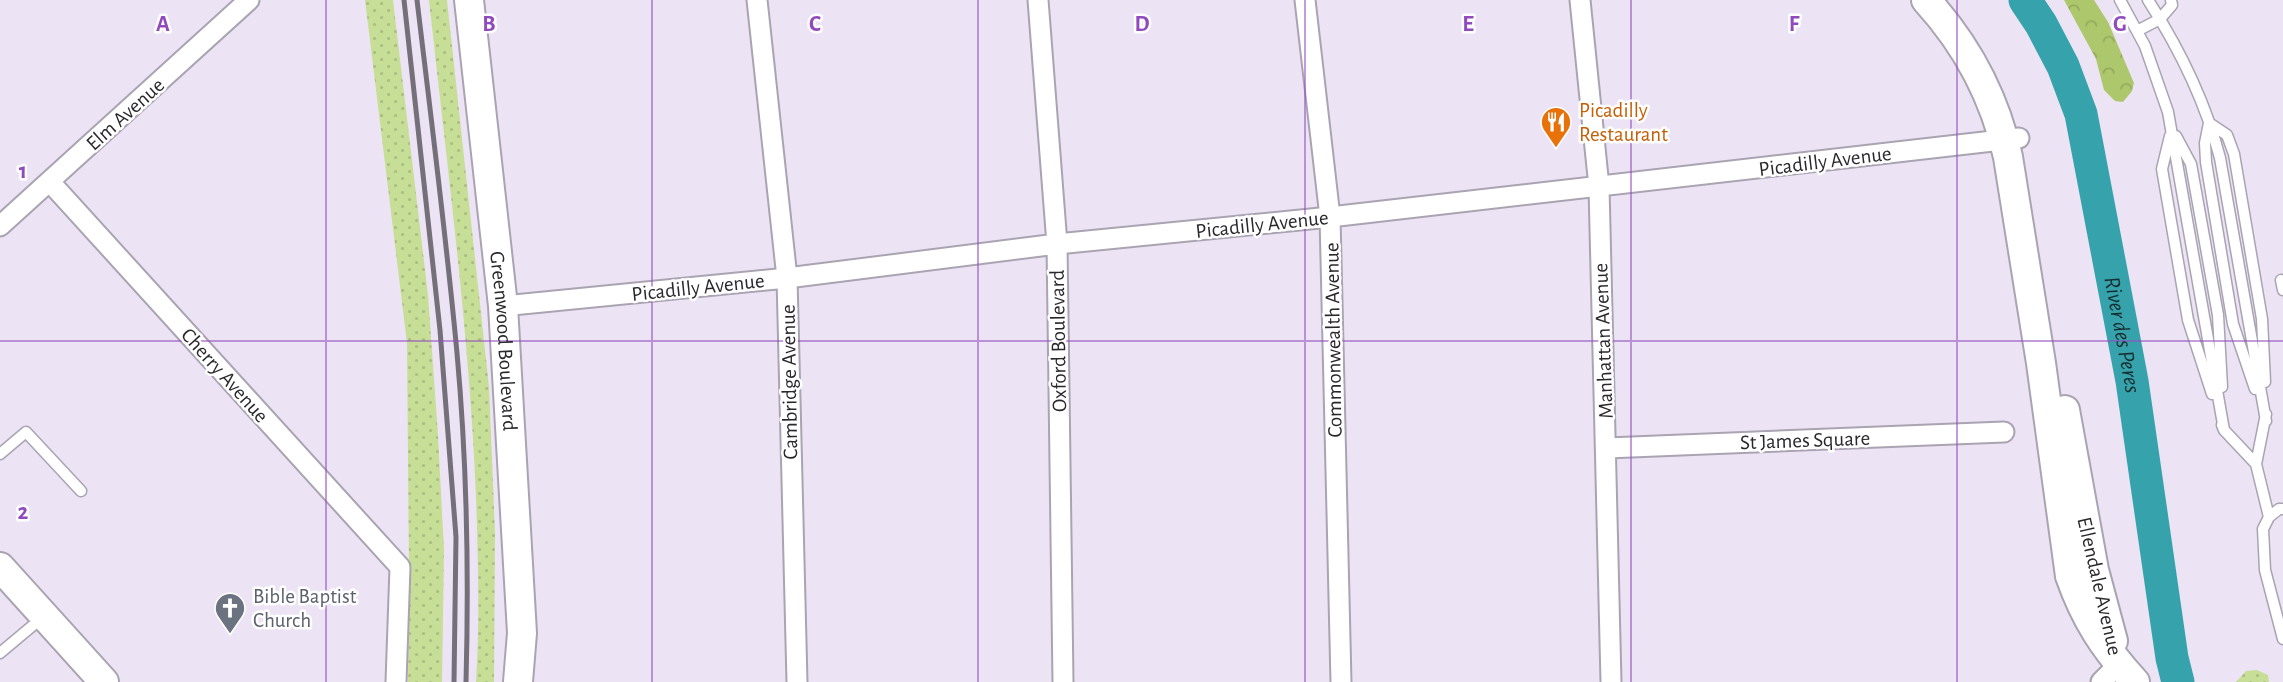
<svg xmlns="http://www.w3.org/2000/svg" width="2283" height="682" font-family="'Alegreya Sans',sans-serif">
<style>
.grass{fill:url(#grass-dots)}
.forest{fill:url(#forest-crowns)}
.lines{fill:none;stroke-linecap:round;stroke-linejoin:round}
.river{stroke:#36a3ac;stroke-width:33}
.lane-casing{stroke:#aaa3b2;stroke-width:13}
.street-casing{stroke:#aaa3b2;stroke-width:23}
.secondary-casing{stroke:#aaa3b2;stroke-width:32}
.lane{stroke:#fff;stroke-width:10}
.street{stroke:#fff;stroke-width:19}
.secondary{stroke:#fff;stroke-width:28}
.rail{stroke:#746f79;stroke-width:5}
.grid{fill:none;stroke:#914abd;stroke-width:2;stroke-opacity:0.55}
.labels{text-anchor:middle;stroke-width:5;stroke-linejoin:round;paint-order:stroke}
.food-label{font-size:21px;fill:#c56008;stroke:#fff;text-anchor:start}
.street-label{font-size:21px;fill:#2a272d;stroke:#fff}
.worship-label{font-size:21px;fill:#5b616d;stroke:#fff;text-anchor:start}
.water-label{font-size:23px;font-style:italic;fill:#172f31;stroke:#fff}
.grid-label{font-size:23px;text-anchor:middle;font-weight:bold;fill:#914abd;stroke:#fff;stroke-width:5;stroke-linejoin:round;paint-order:stroke}
</style>
<defs>
<pattern id="grass-dots" width="8" height="8" patternUnits="userSpaceOnUse" patternTransform="scale(1.75)"><rect width="8" height="8" fill="#c7de97"/><path d="M2 2h.1M6 6h.1" fill="none" stroke="#abbe82" stroke-width="1.8" stroke-linecap="round"/></pattern>
<pattern id="forest-crowns" width="20" height="18" patternUnits="userSpaceOnUse" patternTransform="scale(1.75)"><rect width="20" height="18" fill="#acc76c"/><path d="M2 6a3 3 0 1 1 6 0M12 15a3 3 0 1 1 6 0" fill="none" stroke="#94ab5e"/></pattern>
</defs>
<rect width="100%" height="100%" fill="#ece4f4"/>
<path class="grass" d="M365,0H393L428,295L438,435L444,550L442,682H408L409,571L407,343Z
M429,0H447L489,387L495,533L494,682H476C480,620 478,558 476,496C469,330 447,165 429,0Z
M2257,670L2268,675L2269,682H2236L2246,671Z"/>
<path class="forest" d="M2064,0H2094L2108,22L2134,83L2132,91L2123,102L2115,101L2104,90L2096,59Z"/>
<g class="lines">
<path class="river" id="s1" d="M2025,0L2041,24L2063,66L2081,114L2132,381L2172,658L2178,682"/>
<g class="lane-casing">
<path id="lane" d="M2120,0L2145,46L2168,112L2224,430
M2148,0C2179,48 2206,104 2220,158L2266,421
M2137,31L2160,19L2172,5L2171,0
M2209,123L2227,135L2234,154L2262,319L2265,382
M2209,123L2205,143L2206,162L2233,324L2255,389
M2170,136L2162,169L2188,320L2212,394
M2176,136L2191,164L2218,315L2222,387
M2281,280L2283,290
M2266,414L2256,464L2269,517
M2222,425L2224,430L2256,464
M0,454L26,432L81,491
M2283,509H2279L2269,517L2263,529L2265,570L2283,639
M0,653L43,617"/>
</g>
<g class="street-casing">
<path id="street" d="M757,0L787,278L797,682
M1038,0L1057,244L1063,682
M1305,0L1330,217L1341,682
M1580,0L1599,187L1611,682
M50,182L400,567L396,682
M0,226L249,0
M503,306L787,278L1057,244L1330,217L2019,138
M1607,448L2004,432
M2101,682L2119,664"/>
</g>
<g class="secondary-casing">
<g id="secondary">
<path id="s2" d="M469,0L503,306L522,633L518,682"/>
<path d="M1926,0C1967,45 1995,98 2008,157L2041,363L2070,576C2085,619 2104,648 2135,682"/>
<path d="M2065,410L2094,570L2113,641"/>
<path d="M0,567L104,682"/>
</g>
</g>
<use href="#lane" class="lane"/>
<use href="#street" class="street"/>
<use href="#secondary" class="secondary"/>
<path class="rail" d="M404,0L440,330L456,537L454,682
M417,0C431,118 446,235 457,353C467,463 469,572 466,682"/>
</g>
<path class="grid" d="M326,0V682M652,0V682M978,0V682M1305,0V682M1631,0V682M1957,0V682M0,341H2283"/>
<defs>
<g id="restaurant-pin" transform="scale(1.575)"><path d="M0 17L-7.5 6A9.5 9.5 0 1 1 7.5 6Z" fill="#e8710a" stroke="#fff"/><path d="M-5-6h1v4h1v-4h1v4h1v-4h1v5L-1.5 .5V6h-2V.5L-5-1ZM5-6V6H3V1.5H1.5Q1.5-4 5-6Z" fill="#fff"/></g>
<g id="church-pin" transform="scale(1.575)"><path d="M0 17L-7.5 6A9.5 9.5 0 1 1 7.5 6Z" fill="#6b7280" stroke="#fff"/><path d="M-1.2-6h2.4v3.5h3.3v2.4h-3.3V6h-2.4V-.1h-3.3v-2.4h3.3Z" fill="#fff"/></g>
</defs>
<g fill-rule="evenodd">
<use href="#restaurant-pin" x="1556" y="122"/>
<use href="#church-pin" x="230" y="608"/>
</g>
<g class="labels">
<g class="food-label">
<text x="1579" y="117">Picadilly<tspan x="1579" dy="24">Restaurant</tspan></text>
</g>
<g class="street-label">
<text transform="translate(125 114) rotate(-42)" y="7">Elm Avenue</text>
<text transform="translate(1825 161) rotate(-7)" y="7">Picadilly Avenue</text>
<text transform="translate(1262 224) rotate(-6)" y="7">Picadilly Avenue</text>
<text transform="translate(698 287) rotate(-6)" y="7">Picadilly Avenue</text>
<text dy="7" stroke="none"><textPath href="#s2" startOffset="343">Greenwood Boulevard</textPath></text>
<text transform="translate(1333 340) rotate(-91)" y="7">Commonwealth Avenue</text>
<text transform="translate(1058 341) rotate(-91)" y="7">Oxford Boulevard</text>
<text transform="translate(1603 341) rotate(-92)" y="7">Manhattan Avenue</text>
<text transform="translate(225 375) rotate(48)" y="7">Cherry Avenue</text>
<text transform="translate(789 382) rotate(-91)" y="7">Cambridge Avenue</text>
<text transform="translate(1805 440) rotate(-2)" y="7">St James Square</text>
<text transform="translate(2100 586) rotate(77)" y="7">Ellendale Avenue</text>
</g>
<g class="worship-label">
<text x="253" y="603">Bible Baptist<tspan x="253" dy="24">Church</tspan></text>
</g>
<g class="water-label">
<text dy="8" stroke="none"><textPath href="#s1" startOffset="352">River des Peres</textPath></text>
</g>
</g>
<g class="grid-label">
<text x="163" y="31">A</text>
<text x="489" y="31">B</text>
<text x="815" y="31">C</text>
<text x="1142" y="31">D</text>
<text x="1468" y="31">E</text>
<text x="1794" y="31">F</text>
<text x="2120" y="31">G</text>
<text x="23" y="178">1</text>
<text x="23" y="519">2</text>
</g>
</svg>
